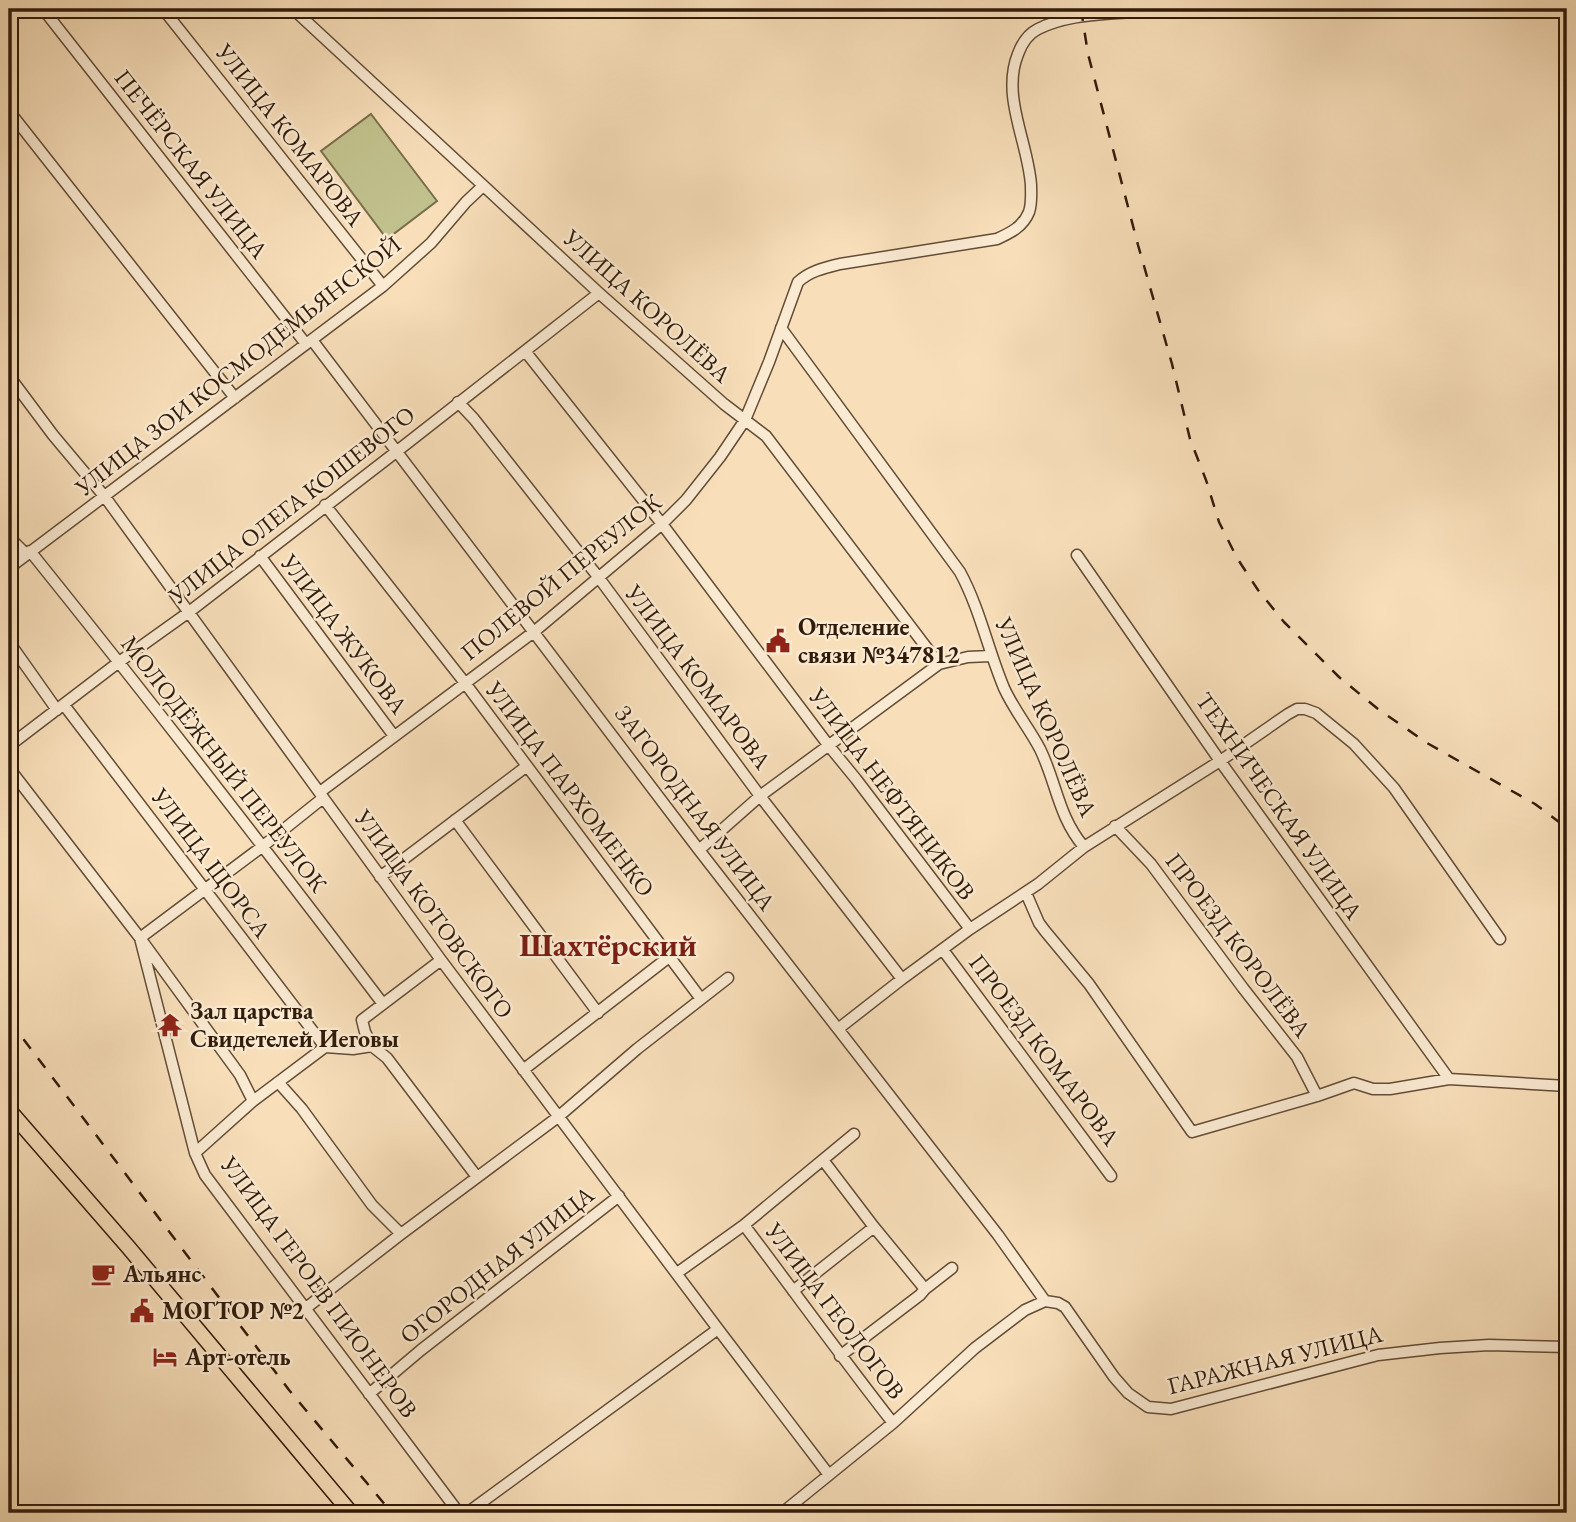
<svg xmlns="http://www.w3.org/2000/svg" width="1576" height="1522" font-family="'EB Garamond',serif">
<style>
.green{fill:#c1c18d;stroke:#796e4c;stroke-width:2}
.lines{fill:none;stroke-linecap:round;stroke-linejoin:round}
.minor-casing{stroke:#634c36;stroke-width:13}
.major-casing{stroke:#311b0a;stroke-width:17}
.minor{stroke:#faead2;stroke-width:10}
.major{stroke:#f8dfba;stroke-width:14}
.rail{stroke:#311b0a;stroke-width:2.5;stroke-dasharray:12 12;stroke-linecap:butt}
.labels{text-anchor:middle;stroke-width:5;stroke-linejoin:round;paint-order:stroke}
.street-label{font-size:24px;fill:#311b0a;stroke:#faead2}
.poi-label{font-size:24px;font-weight:bold;fill:#311b0a;stroke:#faead2;text-anchor:start}
.district-label{font-size:32px;font-weight:bold;fill:#7a1f14;stroke:#faead2}
</style>
<rect width="100%" height="100%" fill="#f8dfba"/>
<filter id="stains"><feTurbulence type="fractalNoise" baseFrequency=".00286" numOctaves="4"/><feColorMatrix values="0 0 0 0 .2 0 0 0 0 .09 0 0 0 0 .02 0 0 0 .5 -.17"/></filter>
<radialGradient id="worn" r=".72"><stop offset=".6" stop-color="#630" stop-opacity="0"/><stop offset="1" stop-color="#630" stop-opacity=".3"/></radialGradient>
<path class="green" d="M371,114L437,201L387,239L321,151Z"/>
<g class="lines">
<g class="minor-casing">
<path id="minor" d="M43,9L306,344
M163,9L383,286
M293,9L599,293L724,404L766,436L939,664
M9,16L19,9
M9,111L235,398
M781,328L960,572C980,609 988,650 1004,688C1014,710 1029,728 1040,749C1057,784 1058,816 1084,847
M312,340L699,850L998,1235L1045,1301
M525,351L662,524L829,746L856,779L970,929
M9,376L53,435L105,497L441,960L718,1329L829,1475
M458,402L474,419L599,578L760,796L902,979
M325,505L465,683L701,999
M9,537L26,554
M30,551C150,700 267,851 383,1004
M1077,555L1220,761L1449,1079
M260,556L394,736
M9,568L383,286L431,243L466,202L483,186
M9,642L57,710
M64,705L325,1047
M9,746L119,662L189,612L396,452L599,293
M9,768L140,938L195,1153L205,1175L459,1513
M320,792L535,631L662,524L686,500L720,457L745,420L769,362L798,282C810,271 824,268 840,264L997,239C1010,233 1023,227 1029,212C1032,203 1031,195 1031,185C1028,142 1001,96 1018,54C1022,43 1028,34 1038,29C1074,11 1115,16 1153,9
M455,820L598,1013
M1115,826L1151,864L1243,988L1297,1057L1317,1096
M699,850L760,796L939,664L968,657L991,656
M380,877L527,766
M1026,893L1039,923L1045,931L1089,984L1192,1132L1317,1096L1354,1083L1373,1089H1390L1449,1079L1567,1086
M943,950L1111,1176
M838,1029L902,979L970,929L1038,884L1084,847L1220,761L1288,714L1297,709H1305L1316,713L1354,744L1394,788L1500,939
M372,1046L387,1058L477,1177
M523,1070L669,957
M278,1082L302,1109L372,1205L401,1234
M253,1101L240,1075L140,938L263,846L323,798
M195,1153L253,1101L325,1047L353,1049L372,1046L365,1032L362,1020L441,960
M823,1160L874,1227L925,1289
M744,1225C794,1291 842,1358 893,1423
M677,1273L744,1225L854,1134
M793,1291L874,1227
M306,1308L401,1234L558,1117L637,1049L728,978
M840,1356L920,1295L925,1289L952,1268
M369,1394L421,1350L619,1196
M467,1513L718,1329
M782,1513L893,1423L975,1348L1025,1310L1045,1301L1058,1303L1065,1307L1114,1377L1128,1393L1148,1407L1171,1409L1378,1355L1440,1348L1489,1345L1567,1347"/>
</g>
<g class="major-casing">
<path id="major" d="M9,1110L129,1248L351,1513"/>
</g>
<use href="#minor" class="minor"/>
<use href="#major" class="major"/>
<path class="rail" d="M1081,9L1088,54L1138,245L1172,364L1190,439L1206,480L1219,522L1237,558L1258,590L1284,622L1339,677L1378,709L1427,743L1535,804L1567,828
M9,1020L289,1390L392,1513"/>
</g>
<defs>
<g id="civic-bare" transform="scale(1.89)"><path d="M-.6-6.5H3V-4.5H.6V-3L4-1V1h2V6H-6V1h2V-1L-.6-3ZM-1.2 2.5V6h2.4V2.5Z" fill="#8f2418" stroke="#faead2" stroke-width="2.5" paint-order="stroke"/></g>
<g id="temple-bare" transform="scale(1.89)"><path d="M0-6L5-2H3V0L6.5 2.5H4V6H1.5V3h-3V6H-4V2.5H-6.5L-3 0V-2H-5Z" fill="#8f2418" stroke="#faead2" stroke-width="2.5" paint-order="stroke"/></g>
<g id="cafe-bare" transform="scale(1.89)"><path d="M-5.5-4.5H6V0H3Q3 3.5 0 3.5H-2.5Q-5.5 3.5-5.5 0ZM3-3.2v2h1.7v-2ZM-6 4.5H4V6H-6Z" fill="#8f2418" stroke="#faead2" stroke-width="2.5" paint-order="stroke"/></g>
<g id="hotel-bare" transform="scale(1.89)"><path d="M-6-4.5h1.5V1H6V5H4.5V3h-9V5H-6ZM-4 0a1.8 1.8 0 1 1 3.6 0ZM.5 0V-2.5h3Q6-2.5 6 0Z" fill="#8f2418" stroke="#faead2" stroke-width="2.5" paint-order="stroke"/></g>
</defs>
<g fill-rule="evenodd">
<use href="#civic-bare" x="778" y="641"/>
<use href="#temple-bare" x="170" y="1025"/>
<use href="#cafe-bare" x="103" y="1274"/>
<use href="#civic-bare" x="142" y="1311"/>
<use href="#hotel-bare" x="165" y="1357"/>
</g>
<g class="labels">
<g class="street-label">
<text transform="translate(290 135) rotate(52)" y="8">УЛИЦА КОМАРОВА</text>
<text transform="translate(191 164) rotate(52)" y="8">ПЕЧЁРСКАЯ УЛИЦА</text>
<text transform="translate(647 306) rotate(42)" y="8">УЛИЦА КОРОЛЁВА</text>
<text transform="translate(238 366) rotate(-38)" y="8">УЛИЦА ЗОИ КОСМОДЕМЬЯНСКОЙ</text>
<text transform="translate(292 505) rotate(-38)" y="8">УЛИЦА ОЛЕГА КОШЕВОГО</text>
<text transform="translate(561 577) rotate(-39)" y="8">ПОЛЕВОЙ ПЕРЕУЛОК</text>
<text transform="translate(344 634) rotate(53)" y="8">УЛИЦА ЖУКОВА</text>
<text transform="translate(698 677) rotate(53)" y="8">УЛИЦА КОМАРОВА</text>
<text transform="translate(1046 717) rotate(66)" y="8">УЛИЦА КОРОЛЁВА</text>
<text transform="translate(224 764) rotate(52)" y="8">МОЛОДЁЖНЫЙ ПЕРЕУЛОК</text>
<text transform="translate(570 789) rotate(53)" y="8">УЛИЦА ПАРХОМЕНКО</text>
<text transform="translate(892 794) rotate(53)" y="8">УЛИЦА НЕФТЯНИКОВ</text>
<text transform="translate(1279 806) rotate(55)" y="8">ТЕХНИЧЕСКАЯ УЛИЦА</text>
<text transform="translate(695 808) rotate(53)" y="8">ЗАГОРОДНАЯ УЛИЦА</text>
<text transform="translate(211 863) rotate(53)" y="8">УЛИЦА ЩОРСА</text>
<text transform="translate(434 914) rotate(54)" y="8">УЛИЦА КОТОВСКОГО</text>
<text transform="translate(1238 945) rotate(53)" y="8">ПРОЕЗД КОРОЛЁВА</text>
<text transform="translate(1044 1050) rotate(53)" y="8">ПРОЕЗД КОМАРОВА</text>
<text transform="translate(497 1265) rotate(-38)" y="8">ОГОРОДНАЯ УЛИЦА</text>
<text transform="translate(319 1287) rotate(54)" y="8">УЛИЦА ГЕРОЕВ ПИОНЕРОВ</text>
<text transform="translate(835 1311) rotate(53)" y="8">УЛИЦА ГЕОЛОГОВ</text>
<text transform="translate(1275 1360) rotate(-14)" y="8">ГАРАЖНАЯ УЛИЦА</text>
</g>
<g class="poi-label">
<text x="798" y="635">Отделение<tspan x="798" dy="28">связи №347812</tspan></text>
<text x="190" y="1019">Зал царства<tspan x="190" dy="28">Свидетелей Иеговы</tspan></text>
<text x="123" y="1282">Альянс</text>
<text x="162" y="1319">МОГТОР №2</text>
<text x="185" y="1365">Арт-отель</text>
</g>
<g class="district-label">
<text x="608" y="956">Шахтёрский</text>
</g>
</g>
<rect width="1576" height="1522" fill="none" stroke="#f8dfba" stroke-width="35"/>
<rect x="10" y="10" width="1555" height="1501" fill="none" stroke="#311b0a" stroke-width="3.5"/>
<rect x="18" y="18" width="1541" height="1487" fill="none" stroke="#311b0a" stroke-width="2"/>
<rect width="100%" height="100%" filter="url(#stains)"/>
<rect width="100%" height="100%" fill="url(#worn)"/>
</svg>
